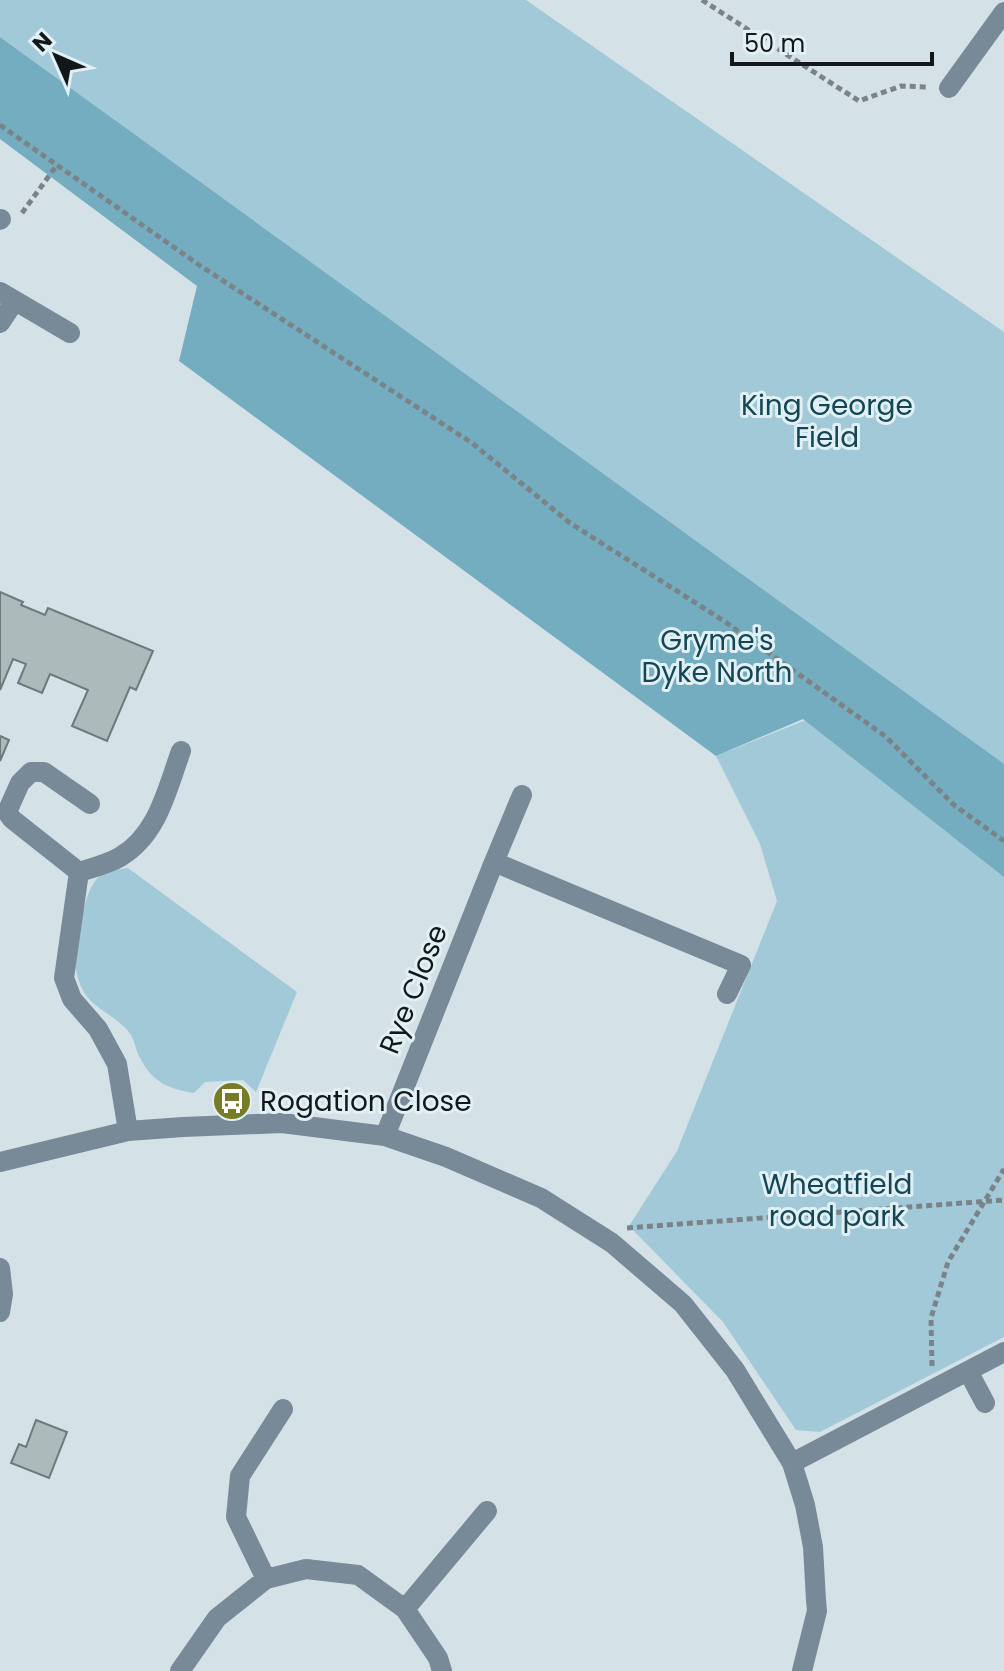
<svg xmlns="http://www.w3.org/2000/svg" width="1004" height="1671" font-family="Poppins,sans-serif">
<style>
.green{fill:#a1c9d8}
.forest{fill:#74acc0}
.building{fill:#abbabb;stroke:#6b7a7a;stroke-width:2}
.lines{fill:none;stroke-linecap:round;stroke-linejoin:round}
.path{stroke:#7a8488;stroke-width:5;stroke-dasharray:6 4;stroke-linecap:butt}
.minor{stroke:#788997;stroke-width:20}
.labels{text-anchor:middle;stroke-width:6;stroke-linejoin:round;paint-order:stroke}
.park-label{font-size:28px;fill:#154655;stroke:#e1f0f5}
.street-label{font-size:28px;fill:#121719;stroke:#e1f0f5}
.poi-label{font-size:28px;fill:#121719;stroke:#e1f0f5;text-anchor:start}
</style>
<rect width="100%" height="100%" fill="#d4e2e8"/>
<path class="green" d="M0,0H526L1004,332V765L0,37Z
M806,720L1004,841V1337L820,1432L796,1430L723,1322L629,1226L677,1151L777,901L760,844L716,756Z
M128,868L297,992L256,1092L243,1080L205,1082L194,1093C169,1089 153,1083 140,1058C136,1051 135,1042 131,1035C120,1018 97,1011 85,994C80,986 76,975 76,965C75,947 84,894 95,881C103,871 116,869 128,868Z"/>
<path class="forest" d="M0,37L1004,764V877L803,719L716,756L179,361L197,286L0,139Z"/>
<path class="building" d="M0,592L23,602L21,605L45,615L48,608L153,651L136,690L130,687L107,741L72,726L88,690L50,674L42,693L18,683L26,664L13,659L0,690Z
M0,736L9,740L0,761Z
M36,1420L67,1432L49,1478L11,1463L19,1444L26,1447Z"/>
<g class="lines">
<path class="path" d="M702,0L859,101L901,86L928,87
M0,125L202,267L472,443L570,523L724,621L885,736L954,805L1004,841
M22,213L57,165
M627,1228L1004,1200
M932,1366L931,1318L948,1262L1004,1169"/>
<path class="minor" d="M949,88L1004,12
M0,220L1,219
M0,292L70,333
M0,323L14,302
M494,862L522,795
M79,872L12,819L7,812L20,783L31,772H44L90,804
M128,1131L117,1064L98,1029L72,999L64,978L79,872C92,868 108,864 120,857C158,835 167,789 181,751
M385,1136L494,862L741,965L727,994
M0,1162L128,1131L183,1127L282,1123L385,1136L446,1157L541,1198L612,1243L683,1304L735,1370L792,1463L805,1505L813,1547L816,1600L817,1611L802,1671
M0,1268L3,1294L0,1312
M968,1371L985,1403
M792,1463L1004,1352
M266,1579L236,1517L240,1476L283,1409
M405,1609L487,1511
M180,1671L217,1618L266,1579L306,1569L358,1575L405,1609L438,1658L442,1671"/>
</g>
<defs>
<g id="bus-disc" transform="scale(2)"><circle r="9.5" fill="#777b24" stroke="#e1f0f5"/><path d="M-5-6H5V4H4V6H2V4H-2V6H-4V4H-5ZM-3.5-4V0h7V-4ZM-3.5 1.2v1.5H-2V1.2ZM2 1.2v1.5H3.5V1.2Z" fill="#fff"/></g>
</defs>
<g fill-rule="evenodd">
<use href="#bus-disc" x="232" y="1101"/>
</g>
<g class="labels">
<g class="park-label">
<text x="827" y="415">King George<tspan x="827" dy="32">Field</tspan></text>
<text x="717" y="650">Gryme's<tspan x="717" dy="32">Dyke North</tspan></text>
<text x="837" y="1194">Wheatfield<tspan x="837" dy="32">road park</tspan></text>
</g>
<g class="street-label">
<text transform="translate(413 989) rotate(-68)" y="10">Rye Close</text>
</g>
<g class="poi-label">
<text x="260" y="1111">Rogation Close</text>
</g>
</g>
<g transform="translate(56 56) rotate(315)" stroke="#e1f0f5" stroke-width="6" paint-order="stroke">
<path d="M0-6L14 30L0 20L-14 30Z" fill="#121719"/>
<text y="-12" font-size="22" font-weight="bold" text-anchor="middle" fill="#121719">N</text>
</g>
<path d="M732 52v12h200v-12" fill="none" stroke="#121719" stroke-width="4"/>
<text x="744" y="52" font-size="24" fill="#121719" stroke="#e1f0f5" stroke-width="6" paint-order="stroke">50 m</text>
</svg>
